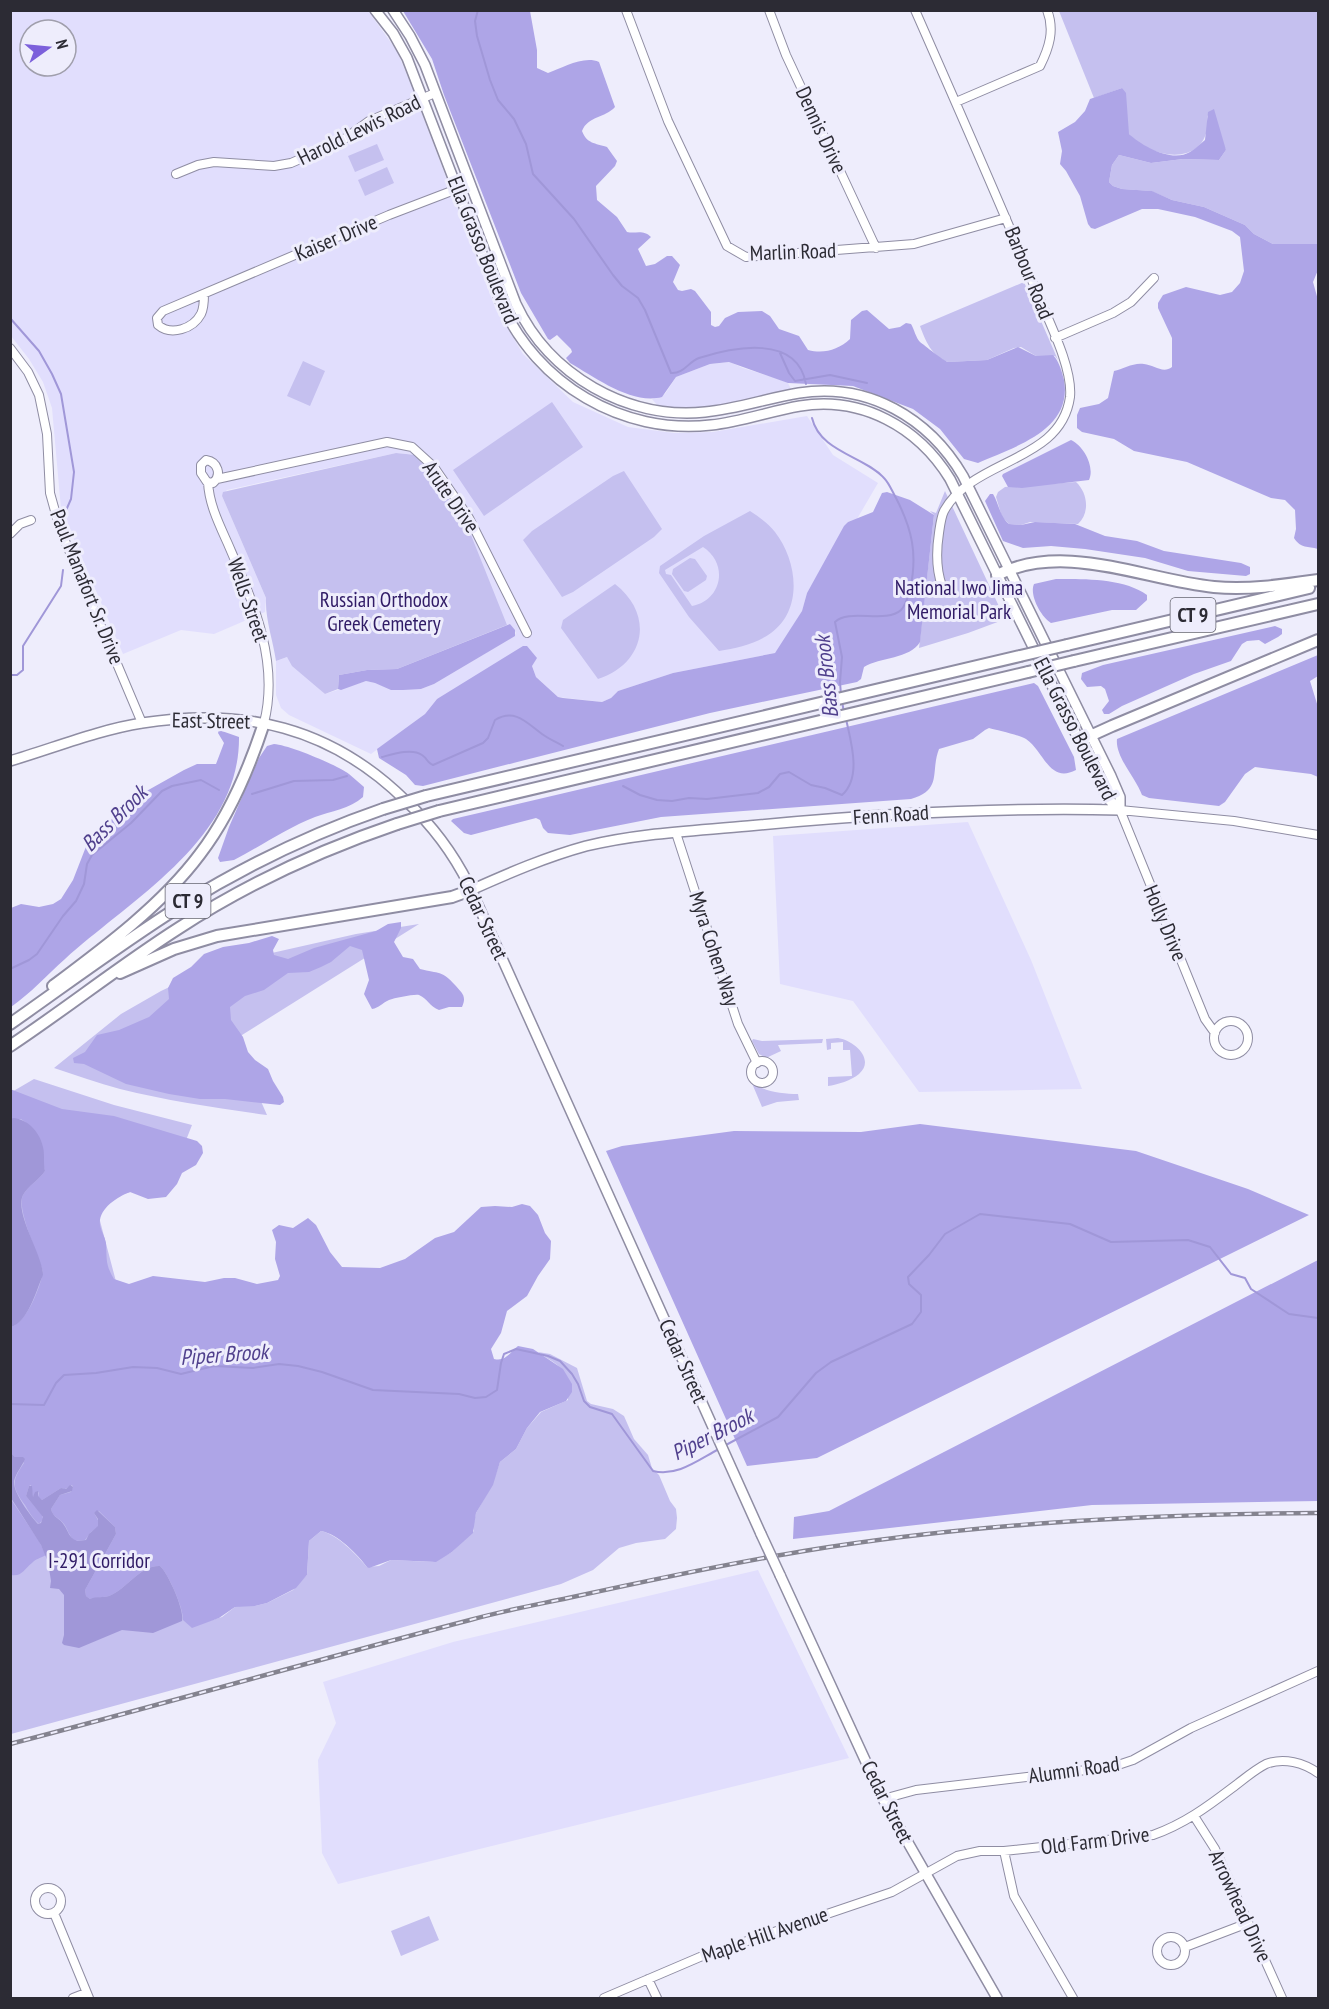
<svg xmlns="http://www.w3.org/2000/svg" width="1329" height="2009" font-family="'PT Sans Narrow',sans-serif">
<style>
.built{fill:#e1defd;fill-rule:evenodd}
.green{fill:#c5c0ef;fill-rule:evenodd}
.forest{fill:#aea5e7}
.water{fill:#a097d8}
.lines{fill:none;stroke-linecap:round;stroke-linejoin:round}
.stream{stroke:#a097d8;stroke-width:2}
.minor-casing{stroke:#8f8da3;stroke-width:10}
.major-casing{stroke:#8f8da3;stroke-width:12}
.highway-casing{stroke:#8f8da3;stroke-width:14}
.minor{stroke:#fff;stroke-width:8}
.major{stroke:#fff;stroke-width:9}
.highway{stroke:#fff;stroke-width:10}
.rail-casing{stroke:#84838f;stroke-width:4.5}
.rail{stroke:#eeedfc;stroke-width:2;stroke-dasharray:7;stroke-linecap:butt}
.major-bridge-casing{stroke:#8f8da3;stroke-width:12;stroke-linecap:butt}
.highway-bridge-casing{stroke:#8f8da3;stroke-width:14;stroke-linecap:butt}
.major-bridge{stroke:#fff;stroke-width:9}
.highway-bridge{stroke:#fff;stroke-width:10}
.labels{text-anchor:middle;stroke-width:6;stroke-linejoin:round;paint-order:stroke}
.shield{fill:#eeedfc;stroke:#666570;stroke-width:1.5}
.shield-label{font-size:20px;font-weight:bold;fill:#2c2b34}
.street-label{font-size:21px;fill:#2c2b34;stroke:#eeedfc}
.park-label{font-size:21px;fill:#301b66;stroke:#eeedfc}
.water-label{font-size:22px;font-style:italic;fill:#50408d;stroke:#eeedfc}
</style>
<rect width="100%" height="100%" fill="#eeedfc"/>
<path class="built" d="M11,11L369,12L397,51L412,87L495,307L523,354L573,402L628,427L674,433L713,432L807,416L833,455L878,483L857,519L848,522L807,593L802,611L779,649L775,653L673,673L618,691L611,698L602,702L558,697L536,677L532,666L437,699L425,714L371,754L289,715L281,708L276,695V661L287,657L325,694L366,681L375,683L391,689H421L434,684L514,636L516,633L510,624L507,625L416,455L396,453L227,490L222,496L266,598L265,612L214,634L181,630L123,654L61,509L52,408L43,382L29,359L11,336ZM30,30H66V66H30Z
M730,362L743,368L779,379L788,383L791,389L715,407L678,409L658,406L652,399L665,394L676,377L710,364Z
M968,822L1031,960L1082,1089L919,1092L853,1001L780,984L773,836Z
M758,1570L849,1758L338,1884L322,1853L318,1760L336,1723L323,1682L453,1642Z"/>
<path class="green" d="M1059,11H1318V244H1273L1254,234L1245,225L1204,207L1172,200L1151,191L1122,189L1113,186L1109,182L1112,165L1119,155L1151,163L1183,159L1219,160L1226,150L1207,115C1212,153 1178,163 1148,148C1141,145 1133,140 1129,134C1125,128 1124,97 1122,88L1094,98Z
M377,144L384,160L355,172L348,156Z
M387,167L394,183L365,196L358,180Z
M1024,282L1058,360L1055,356H1036L1021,347L1014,348L987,360L948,362C932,357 925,340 920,326Z
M303,361L325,371L310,406L287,396Z
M552,402L583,447L484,516L453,470Z
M396,453L416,455L465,520L507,625L397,669L367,670L339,675L338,689L325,694L292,666L287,657L276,661C273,640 265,619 266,598L222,496L223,492Z
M624,471L662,529L654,537L573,592L562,597L523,540L532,531L613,476Z
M1076,482C1088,493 1090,513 1078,524L1030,522L1021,525L1009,524L1002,517L996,497L998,492L1005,487Z
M945,491L1004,617L1003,620L968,633L919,648L934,515L930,511L936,513Z
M750,511C759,517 768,523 775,532C797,560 804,609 771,633C756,644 737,648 719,651L689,617L659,573L660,566L704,536ZM703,547C729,564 722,600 692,606L671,575L666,574L665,570Z
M690,558L695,559L707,576L706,580L688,592L684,591L672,574L673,569Z
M615,584C655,615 645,664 598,679L561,628L563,620Z
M419,924L234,1040L267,1115C218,1108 168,1101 120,1089C98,1083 76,1075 54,1068L121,1014L161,991L214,966L356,934Z
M838,1038C853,1040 876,1059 859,1074C852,1080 837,1085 828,1086V1077L852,1076L850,1050H843V1042L831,1043V1049L827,1050L826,1039Z
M753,1039L762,1041L823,1039L822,1043L778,1045L781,1051L766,1058L759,1054L752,1041Z
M34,1079L114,1105L192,1125L170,1181L95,1202L206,1622L222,1617L235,1607L244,1605L255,1606L267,1603L293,1590L307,1575L309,1541L321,1531C337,1534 357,1555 367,1567L379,1566L391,1560L433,1562L452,1552L474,1531L473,1526L476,1513L492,1485L500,1462L516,1449L527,1428L541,1412L568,1400C567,1367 565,1370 538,1352L550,1354L577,1368L587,1401L591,1404L613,1409L624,1416L634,1439L648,1455L652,1468L659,1475L670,1501L676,1509L677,1518L676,1529L665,1539L636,1543L619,1548L593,1570L561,1584L11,1734L10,1093Z
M751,1081C763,1092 782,1094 798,1094L799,1100L777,1102L762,1107Z
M429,1916L439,1940L401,1956L391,1931Z"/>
<path class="forest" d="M403,11H530L537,50V68L548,73C562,68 584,55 599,62L615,107C605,118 588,116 582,131C587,144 595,143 607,147L617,161L615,166L596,186L597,200L617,217L627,232C636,234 643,229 651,237L638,249L646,266L655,264L667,256H672L680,265L673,282L678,290L682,291L691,289L695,291L711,312V325L715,327L719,326L725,318L738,312L762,311L770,316L779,329L799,336L808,350C824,354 838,350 850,339L851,320L862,311L867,310L889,329L900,327L906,323L911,324C914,329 916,338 920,342C924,345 944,361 948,362L987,360L1018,347L1036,356L1053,355C1059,361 1062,372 1064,380C1073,431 1013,447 978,463L964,459L940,429L913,409L853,386L788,383L729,362L710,364L676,377L662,397C632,405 596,378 570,363L566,358L572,352L571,349L557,335L550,340L548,339L521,293L444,95L432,59Z
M1122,88L1126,93L1129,134C1142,146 1172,163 1190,152C1195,149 1200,144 1205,140L1208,112L1214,109L1226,150L1219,160L1183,159L1151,163L1119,155L1112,165L1109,182L1113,186L1122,189L1152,191L1172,200L1204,207L1245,225L1254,234L1273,244H1318V270L1313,282L1318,300V549C1308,546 1301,549 1294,538L1296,529L1295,510L1285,500L1271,498L1187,462L1134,451L1114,439L1082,432L1077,428V415L1080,408L1099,404L1108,398L1114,371C1123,369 1134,362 1144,364C1154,365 1163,374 1172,367V338L1158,308V303L1163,295L1186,287L1220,295L1232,292L1240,283L1244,271L1240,237L1232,231L1195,217L1158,209H1142L1095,229L1091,228L1088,224L1080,196L1066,171L1060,164L1062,151L1058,132L1075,122L1085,111L1090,99Z
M1071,440C1084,446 1095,467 1089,480L1022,488L1008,487L1002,476L1003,474Z
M887,492L910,500L934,515L920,642C910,659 880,657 864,667L861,679L857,682L710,713L423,786L415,785L406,775L379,758L377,749L425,714L437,699L523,646H527L537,658L532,666L536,677L558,697L563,698L602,702L611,698L618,691L673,673L775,653L802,611L807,593L844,526L848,522L873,512L882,493Z
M990,494H993C999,504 1000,517 1009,524L1021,525L1035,522L1075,524L1105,536L1137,541L1164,551L1241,563L1250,567V574L1246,576L1188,571L1145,558L1085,549L1051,546L1023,548L1003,541L985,501Z
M1056,579C1083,579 1124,578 1147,595V600L1136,610H1112L1051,623C1041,617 1029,595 1034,584Z
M510,624L515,630V636L434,684L421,689L403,690H391L375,683L366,681L341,690L338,689L339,675L367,670L397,669Z
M1275,626L1282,629V634L1278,637L1265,644L1259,640L1247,641L1242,644L1231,661L1194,674L1122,706L1109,714H1104L1102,710L1109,701L1105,689L1101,686L1087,687L1081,679L1082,673L1103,665Z
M1318,655V676L1310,681L1318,707V777L1311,774L1255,767L1245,774L1225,802L1219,806L1149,798L1142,795C1136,778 1115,757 1117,739Z
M1034,683L1038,686L1074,757L1076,770C1049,784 1044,751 1026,739C1019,735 997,730 989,728L985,730L973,739L939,749C930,772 943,790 911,799L661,817L570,835L548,833L543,828L540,820L536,818L471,835L464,833L451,821L453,819Z
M219,730L239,737C240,839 131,899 65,959C47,975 31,993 11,1007V908L21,904L39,907L53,904L61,899L73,880L87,844L124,807L143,793L184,770L197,764H216L224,743L218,733Z
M274,744C289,745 337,765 349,774C354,778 359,783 364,787L363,797C350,809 331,811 315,817C287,828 261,846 234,860L220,862L218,858L229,827L259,758L267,746Z
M401,922V928L394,942L403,957L413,959L420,969C439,974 442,970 455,985C462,993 467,996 462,1007H449L439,1010C430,1007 427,998 419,995C414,994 395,998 389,1000C382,1003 379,1008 372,1009L364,994L369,980L362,950L350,946L331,962L321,967L309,972L288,973L264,990L245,996L230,1007L231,1020L243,1037L248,1052L255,1060L268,1069L273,1081L283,1097L284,1102L280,1105L225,1099H200L169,1094L126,1084L84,1064L74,1063L73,1058L85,1052L97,1035L119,1030L149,1017L169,999L168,988L173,978L191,967L204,954L223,947L249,943L272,936L279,939L273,950L274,955L288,959L314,948L376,931L388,924Z
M10,1089L62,1109L114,1116L197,1141L202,1146L203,1153L196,1165L182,1173L177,1184L166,1197L148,1199L130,1192C117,1197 98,1209 100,1225C101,1231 105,1237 106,1243C107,1259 105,1264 114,1279L129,1284L153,1276L205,1282L224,1278H235L257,1284L278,1280L280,1276L275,1259L276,1242L272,1230L279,1225L293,1228L308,1218L316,1225L330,1252L342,1267L380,1268L405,1259L435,1238L454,1232L481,1207L495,1206L512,1207L522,1204L530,1206L538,1215L545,1233L551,1241L550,1259L538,1276L527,1296L507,1311L501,1333L491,1349L494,1359C506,1362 510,1352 518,1346L533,1349L563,1369L572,1384V1392L566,1401L540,1412L527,1428L516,1449L500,1462L493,1485L476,1513L473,1533L452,1552L436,1562L391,1560L369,1568L367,1567C357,1554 338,1534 321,1531L309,1541L307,1575L296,1588L267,1603L255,1606L235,1607L219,1618L192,1628L183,1620C184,1609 168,1573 160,1566C140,1565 127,1589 109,1596C103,1598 97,1597 90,1599L86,1596L85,1590L116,1534L115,1527L99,1511L94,1513L99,1522L98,1527L91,1532L85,1540L75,1541C68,1535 68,1529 64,1524C59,1517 53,1518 51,1509L60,1495L71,1492L73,1487L72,1485L65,1489L61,1488L42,1500L38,1497L39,1492L33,1497L31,1485L29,1486L26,1496L42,1515L43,1519L39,1524C33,1519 29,1512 25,1505C12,1487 11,1482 24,1463L20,1457H15L11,1453V1327C27,1322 40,1288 43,1272C39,1256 16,1209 23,1195C28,1186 39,1180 45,1171C39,1146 46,1137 21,1119H11Z
M920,1124L1136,1151L1248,1189L1309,1215L817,1458L747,1466L606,1151L622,1146L734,1131L861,1132Z
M1318,1260V1501L1092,1505L793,1539L794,1517L829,1511Z
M10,1498L39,1541L46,1555C41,1558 35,1559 32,1563C24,1569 22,1577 11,1575Z"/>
<path class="water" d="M14,1118C29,1120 40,1133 43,1147C45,1155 43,1163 45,1171C39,1180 28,1186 23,1195C14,1213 43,1255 43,1275C36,1291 28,1322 11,1327L10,1119Z
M11,1453L15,1457H23L25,1459C22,1466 16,1473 14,1481C13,1493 30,1515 38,1524L41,1523L43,1517L26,1496L29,1486H32L33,1497L35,1492L38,1491V1496L42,1500L61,1488L66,1489L70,1485L73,1487L72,1491L60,1495L51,1509C53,1518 60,1518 64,1525C69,1532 68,1537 77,1541L86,1540L89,1534L98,1526V1519L94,1513L97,1510L115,1527L116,1534L85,1590L86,1596L90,1599C97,1596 103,1598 109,1596C127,1589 140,1565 160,1566C168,1573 185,1611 182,1621L153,1633L122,1630L79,1648L64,1645L62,1643L64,1635V1595L59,1589L50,1588L51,1581L48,1562L41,1545L11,1498Z"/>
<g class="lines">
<path class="stream" d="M478,10L475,21L477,36L490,80L498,100L514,119L526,144L533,174L574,219L613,275L622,286L638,298L645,310L671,373C684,374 688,362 699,358C734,347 797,334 806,384
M10,318L39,351L52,374L61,394L74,472L71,499L64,515
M780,353L789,373L795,381L830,375L867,383
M812,418C820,452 864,456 884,478C889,483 892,491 896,498C912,529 918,554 910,590C908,596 906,605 901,610C886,624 849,608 835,622L842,657L840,682L841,695
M10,675H17L23,670V646L61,586L63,570
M842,701L844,713
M382,757C393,754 412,748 422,755C428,759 427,763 433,765L483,743L488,738L495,720C515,708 527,723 542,734C549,739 556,742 563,746
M623,786L640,795L657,800L672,801L689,798L707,799L758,793L769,787L780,774L789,772L811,785L825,788L842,795C862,777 851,742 846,719
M252,794L294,781L333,780L347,776
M10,969L29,960L37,954L63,916L76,901L84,884L87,864L92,855L131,823L162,791L172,786L201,780L219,790
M10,1404L44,1405L56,1383L64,1375L96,1373L133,1367L157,1368L181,1374L214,1366L253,1368L279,1364L298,1366L322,1372L373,1390L459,1394L475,1398L486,1397L497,1390L501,1363L504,1354L516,1349L548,1356L560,1361L572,1374L578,1384L584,1401L590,1407L612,1414L653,1471C677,1477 698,1460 719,1449
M724,1446L778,1417L816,1373L831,1362L912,1324L921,1312V1295L909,1284L908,1277L929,1255L945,1234L980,1214L1070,1224L1111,1242L1188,1240L1210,1247L1231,1274L1245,1278L1251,1289L1289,1314L1318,1318"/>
<g class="minor-casing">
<path id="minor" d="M626,10L668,121L727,246L746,257L914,244L1006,218
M769,10L786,55L876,248
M915,10C956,103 997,196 1036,290C1047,318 1073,367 1070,397C1061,463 973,458 944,511C941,517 940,526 939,533C936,552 936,569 942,586
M956,102L1040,66C1049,48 1055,30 1047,10
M176,174L198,165L214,162L274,166L291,163L340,142L369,121L435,93
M204,294C204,301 204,308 201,314C193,329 171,336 158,325L157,318L163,311L389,215L470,184
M1055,338L1113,313L1131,302L1154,278
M10,348L28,372L39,395L47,434L50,493L60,529L142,723
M206,460C218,462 222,475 213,483L207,482L201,473V465Z
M217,479L387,442L412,447L434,467L469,518L527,633
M208,482C209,504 219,524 228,544C252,600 280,660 264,723
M10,534L20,524L31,520
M676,833L738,1024L757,1063
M1214 1038a17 17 0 1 1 34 0a17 17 0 1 1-34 0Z
M1215,1033L1205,1019L1120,810L1234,821L1318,835
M751 1072a11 11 0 1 1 22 0a11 11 0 1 1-22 0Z
M883,1799L916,1790L1112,1767L1133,1760L1191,1728L1318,1671
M1194,1816L1215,1849L1282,1998
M1004,1851L1014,1896L1073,1998
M35 1901a13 13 0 1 1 26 0a13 13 0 1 1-26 0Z
M54,1913L89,1998
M1157 1951a14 14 0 1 1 28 0a14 14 0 1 1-28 0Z
M1185,1947L1248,1923
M648,1979L657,1998
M73,1998L86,1993
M604,1998L700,1957L892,1892L957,1856L980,1851H1004L1153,1835C1184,1824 1207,1807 1232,1788C1243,1780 1254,1770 1266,1764C1284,1757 1304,1763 1318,1773"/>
</g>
<g class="major-casing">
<path id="major" d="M375,10L393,33L407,58L501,303C537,384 622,435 711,425C741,422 770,411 800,406C862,396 918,427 950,479L1108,799L1120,810
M393,10L410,36L425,65L516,304C549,375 627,420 705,412C737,409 768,398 799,393C868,382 929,418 963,476L1111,776L1120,797V810
M10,761C54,748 98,730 142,723C244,707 331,727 406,801C432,825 453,853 469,885L761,1534
M471,890C509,873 546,857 586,846C639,833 694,831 748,826C872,814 995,807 1120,810
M780,1575L883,1799L997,1998"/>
</g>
<g class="highway-casing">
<path id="highway" d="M997,575C1065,541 1144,580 1214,587C1250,590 1283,585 1318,580
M1067,645L1309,588
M1074,661L1318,604
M1079,741L1112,726L1318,640
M426,796L1020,656
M439,811L1028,672
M120,973L174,949L217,936L452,897L471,890
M53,986C104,948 162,905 200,854C230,815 249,769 264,723
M10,1024C67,984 123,942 182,905C245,866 313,833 383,809
M10,1046C67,1008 121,965 179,928C247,884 320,850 397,824"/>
</g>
<use href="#minor" class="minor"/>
<use href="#major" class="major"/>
<use href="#highway" class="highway"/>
<g class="rail-casing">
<path id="rail" d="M10,1744C164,1704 316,1660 470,1620C502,1611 535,1605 568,1598C646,1581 725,1564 804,1551C974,1523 1147,1514 1318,1513"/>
</g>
<use href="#rail" class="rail"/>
<g class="major-bridge-casing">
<path id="major-bridge" d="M761,1534L780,1575"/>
</g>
<g class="highway-bridge-casing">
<path id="highway-bridge" d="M1020,656L1067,645
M1028,672L1074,661
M383,809L426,796
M397,824L439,811"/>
</g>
<use href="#major-bridge" class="major-bridge"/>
<use href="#highway-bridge" class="highway-bridge"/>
</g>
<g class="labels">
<g class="shield">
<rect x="1170.5" y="598" width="45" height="34" rx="4.5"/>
<rect x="165.5" y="884" width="45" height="34" rx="4.5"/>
</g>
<g class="shield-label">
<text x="1193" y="622">CT 9</text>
<text x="188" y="908">CT 9</text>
</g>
<g class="street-label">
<text transform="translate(359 130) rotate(-26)" y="7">Harold Lewis Road</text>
<text transform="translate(821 130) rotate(65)" y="7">Dennis Drive</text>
<text transform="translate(336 238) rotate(-23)" y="7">Kaiser Drive</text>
<text transform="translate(483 250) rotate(68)" y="7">Ella Grasso Boulevard</text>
<text transform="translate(793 252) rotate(-2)" y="7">Marlin Road</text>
<text transform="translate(1029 273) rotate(68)" y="7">Barbour Road</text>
<text transform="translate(451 497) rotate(55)" y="7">Arute Drive</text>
<text transform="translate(87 587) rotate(68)" y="7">Paul Manafort Sr. Drive</text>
<text transform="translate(248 600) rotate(71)" y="7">Wells Street</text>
<text transform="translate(211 721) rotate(1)" y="7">East Street</text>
<text transform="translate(1075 729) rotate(63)" y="7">Ella Grasso Boulevard</text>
<text transform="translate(891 815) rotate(-4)" y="7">Fenn Road</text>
<text transform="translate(483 918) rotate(65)" y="7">Cedar Street</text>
<text transform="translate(1165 923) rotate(67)" y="7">Holly Drive</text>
<text transform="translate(714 949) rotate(72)" y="7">Myra Cohen Way</text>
<text transform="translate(683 1361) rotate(66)" y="7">Cedar Street</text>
<text transform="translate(1074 1770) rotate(-8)" y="7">Alumni Road</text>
<text transform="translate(887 1802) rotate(63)" y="7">Cedar Street</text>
<text transform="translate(1095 1841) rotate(-7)" y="7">Old Farm Drive</text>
<text transform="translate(1240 1906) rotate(65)" y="7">Arrowhead Drive</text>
<text transform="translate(765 1935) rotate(-19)" y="7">Maple Hill Avenue</text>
</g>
<g class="park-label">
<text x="959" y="595">National Iwo Jima<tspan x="959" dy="24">Memorial Park</tspan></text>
<text x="384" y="607">Russian Orthodox<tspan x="384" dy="24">Greek Cemetery</tspan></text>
<text x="99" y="1568">I-291 Corridor</text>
</g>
<g class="water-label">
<text transform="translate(826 677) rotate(-96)" y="8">Bass Brook</text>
<text transform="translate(114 818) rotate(-45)" y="8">Bass Brook</text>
<text transform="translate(224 1354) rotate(-4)" y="8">Piper Brook</text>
<text transform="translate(712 1434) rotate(-27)" y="8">Piper Brook</text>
</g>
</g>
<rect width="1329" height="2009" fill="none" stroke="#2c2b34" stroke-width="24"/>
<g transform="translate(48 48) rotate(75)"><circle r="28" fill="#eeedfc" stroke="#a09fac" stroke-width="1.5"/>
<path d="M0-4.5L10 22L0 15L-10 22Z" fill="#7c60db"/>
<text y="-9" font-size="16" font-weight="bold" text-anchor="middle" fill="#2c2b34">N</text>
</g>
</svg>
